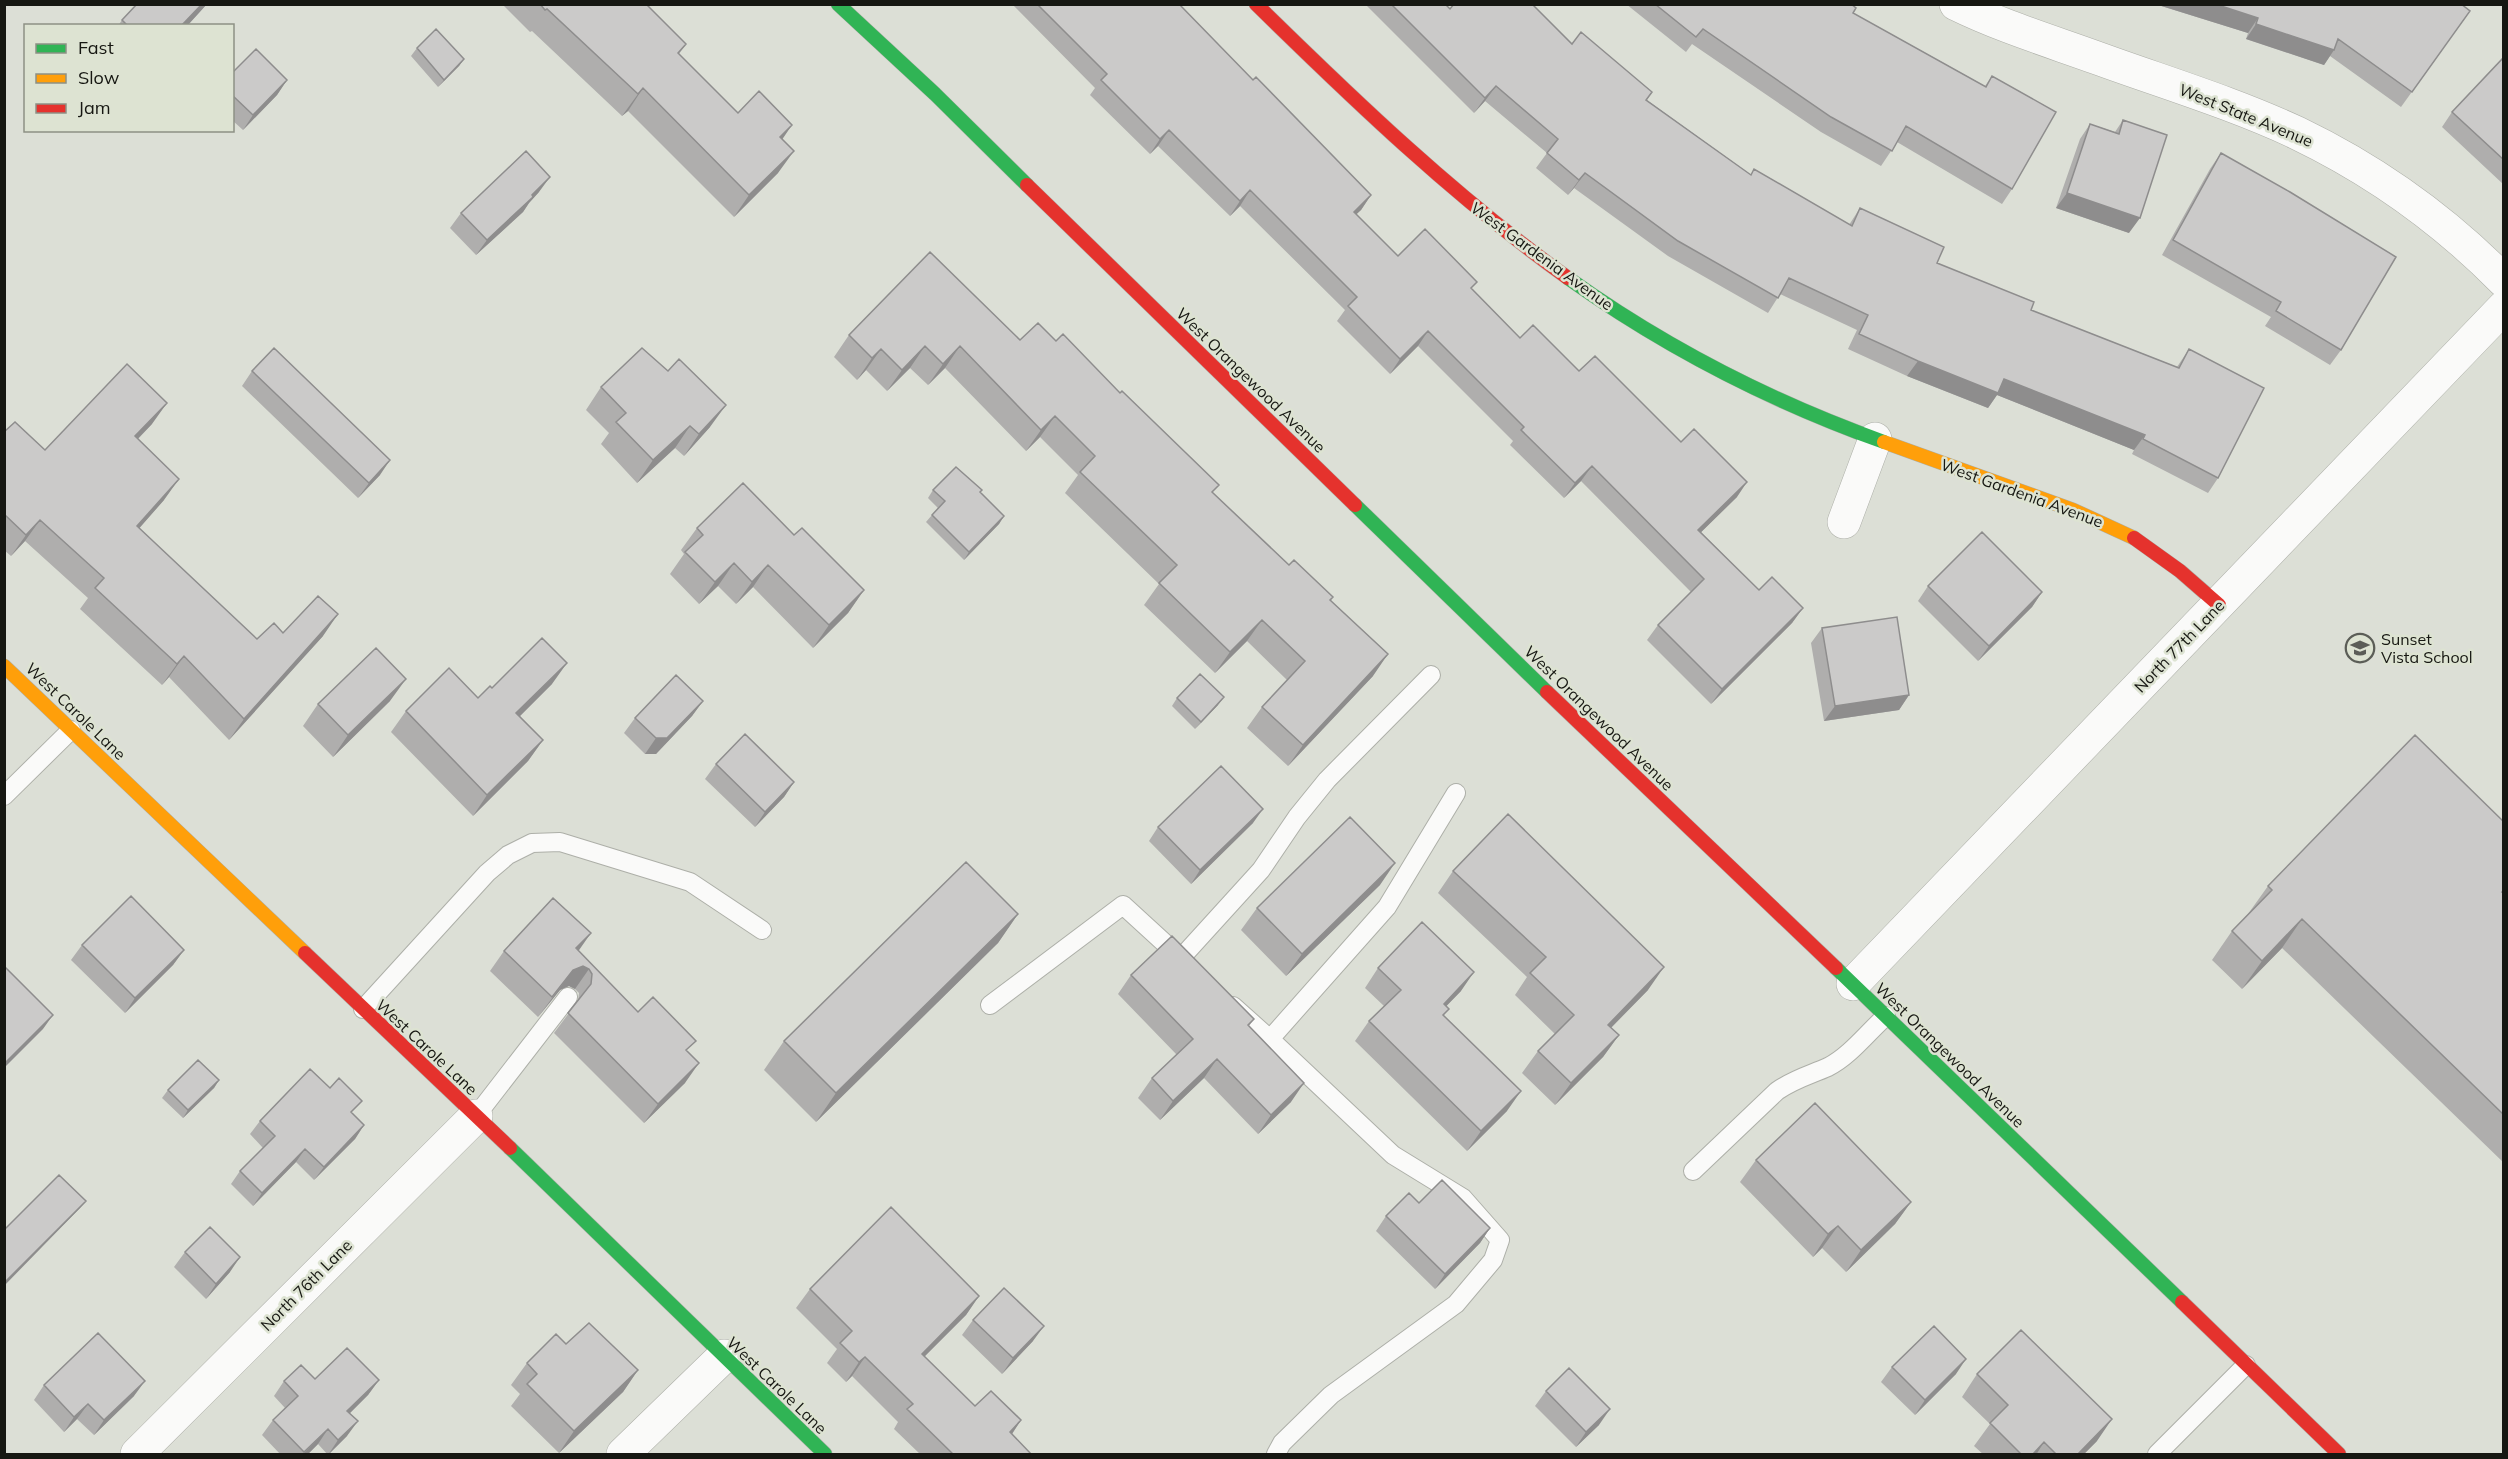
<svg xmlns="http://www.w3.org/2000/svg" width="2508" height="1459" font-family="Mulish,sans-serif">
<style>
.lines{fill:none;stroke-linecap:round;stroke-linejoin:round}
.lane-casing{stroke:#adafa8;stroke-width:20}
.street-casing{stroke:#adafa8;stroke-width:34}
.fast-casing{stroke:#adafa8;stroke-width:15}
.slow-casing{stroke:#adafa8;stroke-width:15}
.jam-casing{stroke:#adafa8;stroke-width:15}
.lane{stroke:#fafaf9;stroke-width:18}
.street{stroke:#fafaf9;stroke-width:33}
.fast{stroke:#30b455;stroke-width:14}
.slow{stroke:#ff9f0a;stroke-width:14}
.jam{stroke:#e5322d;stroke-width:14}
.wall{fill:#afaead}
.shaded-wall{fill:#8e8d8d}
.building{fill:#cbcac9;stroke:#8e8d8d;stroke-width:1.5}
.labels{text-anchor:middle;stroke-width:5;stroke-linejoin:round;paint-order:stroke}
.street-label{font-size:16px;fill:#161712;stroke:#dde3d2}
.poi-label{font-size:16px;fill:#161712;stroke:#dde3d2;text-anchor:start}
</style>
<rect width="100%" height="100%" fill="#dcdfd6"/>
<g class="lines">
<g class="lane-casing">
<path id="lane" d="M4,796L71,730
M1181,958L1261,870L1297,817L1327,780L1431,675
M990,1005L1123,905L1182,959
M1233,1006L1270,1039
M363,1009L487,873L508,855L532,843L560,842L690,882L762,930
M476,1116L568,997
M1693,1171L1777,1091C1794,1079 1810,1075 1828,1067C1850,1056 1868,1032 1886,1016
M1276,1454L1282,1443L1331,1395L1456,1304L1493,1260L1500,1240L1463,1198L1393,1155L1270,1039L1387,907L1456,793
M2157,1454L2246,1365"/>
</g>
<g class="street-casing">
<path id="street" d="M1956,4C2001,26 2050,41 2097,58C2163,82 2233,103 2297,133C2376,171 2443,219 2504,281
M1844,522L1875,439
M1853,984L2504,307
M137,1454L476,1116
M623,1454L724,1356"/>
</g>
<g class="fast-casing">
<path id="fast" d="M838,4L935,94L1027,185
M1568,278C1665,347 1772,402 1884,442
M1355,505L1547,692
M1836,968L2182,1302
M510,1148L825,1454"/>
</g>
<g class="slow-casing">
<path id="slow" d="M1884,442L2073,510L2134,538
M4,666L305,953"/>
</g>
<g class="jam-casing">
<path id="jam" d="M1256,4C1355,101 1455,197 1568,278
M1027,185L1355,505
M2134,538L2180,571L2219,605
M1547,692L1836,968
M305,953L510,1148
M2182,1302L2339,1454"/>
</g>
<use href="#lane" class="lane"/>
<use href="#street" class="street"/>
<use href="#fast" class="fast"/>
<use href="#slow" class="slow"/>
<use href="#jam" class="jam"/>
</g>
<path class="wall" d="M137,4H207L187,26H118L122,20Z
M502,4H651L648,8L686,44L679,54L738,113L782,140L778,173L734,217L628,111L622,116L532,31L530,32Z
M1012,4H1179L1253,80L1371,195L1361,210L1356,214L1398,256L1472,290L1520,338L1579,371L1737,497L1701,532L1759,590L1803,608L1792,623L1711,704L1647,640L1658,625L1691,592L1581,481L1564,498L1510,445L1513,441L1418,346L1390,374L1337,321L1345,310L1240,206L1230,216L1158,146L1150,154L1090,95L1095,88Z
M1365,4H1445L1450,9L1572,44L1652,92L1647,100L1751,175L1754,169L1849,225L1860,208L1937,263L2031,310L2177,367L2189,349L2218,478L2208,493L2132,454L2134,450L1997,395L1988,408L1907,376L1848,349L1857,330L1780,294L1768,313L1668,256L1574,188L1568,195L1536,168L1547,153L1485,101L1474,113Z
M1626,4H1851L1853,13L1985,86L1992,76L2012,189L2002,204L1897,142L1881,166L1821,132L1692,44L1686,52Z
M2155,4L2470,11L2401,107L2330,56L2324,65L2246,39L2248,33Z
M417,48L464,59L459,66L438,87L411,56Z
M2504,57V184H2503L2442,127L2452,112Z
M232,73L287,80L277,95L243,130L232,120Z
M2123,120L2129,233L2056,208L2080,139L2090,124L2115,132Z
M2221,153L2341,350L2330,365L2265,326L2271,317L2162,255L2210,169Z
M539,192L529,203L523,212L476,255L450,228L461,213Z
M849,335L1020,340L1213,493L1289,565L1333,597L1331,600L1373,676L1288,766L1247,728L1262,707L1287,680L1247,641L1215,673L1144,605L1159,584L1065,493L1078,475L1040,437L1026,451L945,368L928,385L910,368L887,391L866,370L857,380L834,357Z
M252,371L380,475L358,498L242,386Z
M601,387L710,427L684,456L675,448L637,483L601,444L609,433L586,410Z
M152,424L138,439L164,500L139,528L257,639L283,633L323,636L229,740L169,677L162,685L80,609L88,598L25,541L11,556L4,550V432L45,450Z
M933,490L980,492L1004,516L999,524L964,560L926,522L938,508L928,498Z
M697,528L794,535L864,590L848,613L813,648L753,587L736,604L718,586L699,604L670,574L684,554L681,550Z
M1928,586L2042,592L2032,607L1978,661L1918,601Z
M1822,628L1909,695L1899,710L1824,721L1811,643Z
M552,684L520,716L543,740L528,761L473,816L391,732L406,711L478,698L492,688Z
M1177,698L1218,705L1195,729L1172,706Z
M390,701L333,757L303,726L318,704Z
M703,701L692,716L656,754H645L624,733L635,718Z
M716,764L794,782L784,797L755,827L705,779Z
M2504,822V1163L2282,948L2242,989L2212,960L2232,931L2248,914L2268,886Z
M1253,823L1191,884L1149,841L1158,827Z
M1453,871L1648,990L1611,1028L1619,1035L1603,1057L1555,1105L1522,1073L1538,1051L1555,1034L1515,995L1527,977L1438,893Z
M1380,885L1286,976L1241,930L1257,908Z
M1018,914L998,943L816,1122L764,1070L784,1041Z
M82,945L184,950L173,965L125,1013L71,960Z
M504,951H578L638,1012L688,1052L685,1083L644,1123L554,1033L578,1001L579,993L575,989L569,986L560,990L538,1017L490,971Z
M1378,968L1461,991L1446,1006L1444,1016L1507,1111L1467,1151L1355,1041L1369,1021L1384,1006L1365,988Z
M1131,975L1254,1019L1249,1026L1291,1102L1258,1134L1204,1078L1160,1120L1138,1098L1152,1078L1177,1055L1118,994Z
M219,1080L214,1088L183,1118L162,1098L168,1090Z
M353,1114L364,1125L355,1139L314,1180L296,1162L253,1206L231,1184L240,1171L263,1148L250,1134L260,1121Z
M1756,1160L1911,1202L1895,1224L1846,1272L1822,1248L1813,1257L1740,1182Z
M1419,1203L1490,1228L1480,1243L1435,1289L1376,1231L1386,1216Z
M185,1252L230,1272L206,1299L174,1267Z
M810,1289L979,1296L966,1315L924,1357L975,1406L1021,1420L1012,1434L1032,1455H921L894,1429L898,1422L852,1376L846,1382L827,1363L837,1349L796,1308Z
M973,1320L1033,1341L1002,1374L962,1335Z
M566,1344L638,1370L623,1392L559,1453L511,1406L520,1394L511,1385L527,1363Z
M1892,1367L1956,1374L1915,1415L1881,1382Z
M1977,1374L2097,1441L2083,1455H1984L1974,1446L1990,1424L1962,1397Z
M315,1379L379,1380L368,1395L350,1413L347,1436L328,1455L318,1444L307,1455H281L262,1435L273,1420L285,1408L274,1396L284,1381Z
M44,1385L134,1396L94,1435L77,1419L64,1432L34,1400Z
M1546,1391L1599,1425L1576,1447L1535,1406Z"/>
<path class="shaded-wall" d="M202,4H207L187,26H181Z
M2155,4H2215L2258,18L2248,33Z
M2256,24L2334,50L2324,65L2246,39Z
M464,59L459,66L438,87L444,80Z
M287,80L277,95L243,130L253,115Z
M1496,86L1485,101L1474,113L1485,98Z
M643,88L628,111L622,116L638,94Z
M792,125L777,147L780,137Z
M1169,130L1158,146L1150,154L1160,139Z
M794,151L778,173L734,217L749,195Z
M1585,173L1574,188L1568,195L1579,180Z
M550,177L539,192L529,203L523,212L476,255L487,240Z
M1250,190L1240,206L1230,216L1240,201Z
M2067,193L2140,218L2129,233L2056,208Z
M1371,195L1361,210L1343,227L1354,212Z
M1428,331L1418,346L1390,374L1400,359Z
M925,346L910,368L887,391L902,370Z
M960,346L945,368L928,385L943,364Z
M881,349L866,370L857,380L872,358Z
M1918,361L2004,379L2145,435L2134,450L1997,395L1988,408L1907,376Z
M167,403L152,424L120,457L135,436Z
M726,405L710,427L684,456L699,434Z
M1055,416L1040,437L1026,451L1041,430Z
M690,426L675,448L637,483L653,460Z
M390,460L380,475L358,498L369,483Z
M1592,466L1581,481L1564,498L1575,483Z
M179,479L164,500L122,548L137,526Z
M1747,482L1737,497L1688,545L1698,530Z
M1004,516L999,524L964,560L969,552Z
M40,520L25,541L11,556L26,535Z
M734,563L718,586L699,604L715,582Z
M768,565L753,587L736,604L752,582Z
M864,590L848,613L813,648L829,625Z
M2042,592L2032,607L1978,661L1989,646Z
M1803,608L1792,623L1711,704L1722,689Z
M338,614L323,636L229,740L244,719Z
M1262,620L1247,641L1215,673L1230,652Z
M1388,654L1373,676L1288,766L1303,745Z
M184,656L169,677L162,685L177,664Z
M567,663L552,684L502,734L516,713Z
M406,679L390,701L333,757L348,735Z
M1909,695L1899,710L1824,721L1835,706Z
M1224,697L1218,705L1195,729L1201,722Z
M703,701L692,716L656,754H645L656,738Z
M543,740L528,761L473,816L487,795Z
M794,782L784,797L755,827L765,812Z
M1263,809L1253,823L1191,884L1200,870Z
M1395,863L1380,885L1286,976L1302,954Z
M1018,914L998,943L816,1122L836,1093Z
M2302,919L2282,948L2242,989L2262,961Z
M591,933L577,953L576,948Z
M184,950L173,965L125,1013L135,998Z
M583,966L589,969L575,989L569,986L560,990L538,1017L573,970Z
M1664,967L1648,990L1592,1047L1608,1025Z
M1474,972L1461,991L1430,1023L1444,1004Z
M53,1015L43,1029L4,1068V1064Z
M1619,1035L1603,1057L1555,1105L1571,1083Z
M1217,1059L1204,1078L1160,1120L1173,1101Z
M699,1063L685,1083L644,1123L658,1104Z
M219,1080L214,1088L183,1118L188,1110Z
M1304,1083L1291,1102L1258,1134L1271,1115Z
M1521,1091L1507,1111L1467,1151L1481,1131Z
M364,1125L355,1139L314,1180L324,1167Z
M305,1149L296,1162L253,1206L262,1193Z
M86,1201L80,1208L4,1286V1283Z
M1911,1202L1895,1224L1846,1272L1861,1250Z
M1838,1226L1822,1248L1813,1257L1828,1234Z
M1490,1228L1480,1243L1435,1289L1445,1274Z
M240,1257L230,1272L206,1299L216,1284Z
M979,1296L966,1315L908,1373L922,1354Z
M1044,1326L1033,1341L1002,1374L1013,1358Z
M865,1357L852,1376L846,1382L859,1362Z
M1966,1359L1956,1374L1915,1415L1925,1400Z
M638,1370L623,1392L559,1453L574,1431Z
M379,1380L368,1395L337,1426L347,1411Z
M145,1381L134,1396L94,1435L104,1420Z
M88,1404L77,1419L64,1432L74,1417Z
M1610,1409L1599,1425L1576,1447L1586,1432Z
M2112,1419L2097,1441L2083,1455H2077Z
M1021,1420L1008,1440L1010,1432Z
M358,1421L347,1436L328,1455L338,1440Z
M328,1429L318,1444L307,1455H302Z
M2044,1442L2036,1455H2032Z"/>
<path class="building" d="M137,4H202L181,26H128L122,20Z
M540,4H646L686,44L678,53L738,113L759,91L792,125L780,137L794,151L749,195L643,88L638,94L547,9L545,10Z
M1037,4H1179L1253,80L1256,77L1371,195L1354,212L1398,256L1425,229L1477,282L1471,288L1520,338L1533,325L1579,371L1595,356L1681,442L1694,429L1747,482L1698,530L1759,590L1772,577L1803,608L1722,689L1658,625L1704,579L1592,466L1575,483L1521,430L1524,427L1428,331L1400,359L1348,306L1357,297L1250,190L1240,201L1169,130L1160,139L1101,80L1107,74Z
M1391,4H1445L1450,9L1454,4H1532L1572,44L1581,32L1652,92L1646,100L1751,175L1754,169L1852,226L1860,208L1944,247L1937,263L2034,302L2031,310L2179,368L2189,349L2264,388L2218,478L2143,439L2145,435L2004,379L1998,393L1918,361L1859,334L1868,315L1789,278L1778,298L1678,241L1585,173L1579,180L1547,153L1558,139L1496,86L1485,98Z
M1655,4H1851L1856,8L1853,13L1986,87L1992,76L2056,112L2012,189L1906,126L1892,151L1831,117L1703,29L1696,37Z
M2215,4H2461L2470,11L2412,92L2338,39L2334,50L2256,24L2258,18Z
M436,29L464,59L444,80L417,48Z
M256,49L287,80L253,115L232,95V73Z
M2504,57V160L2452,112Z
M2123,120L2167,135L2140,218L2067,193L2090,124L2119,134Z
M526,151L550,177L532,195L533,197L487,240L461,213Z
M2221,153L2290,192L2396,257L2341,350L2276,311L2281,302L2173,240Z
M930,252L1020,340L1038,323L1056,341L1063,334L1120,393L1122,391L1219,485L1212,492L1289,565L1294,560L1333,597L1330,600L1388,654L1303,745L1262,707L1305,661L1262,620L1230,652L1159,583L1177,565L1080,472L1095,456L1055,416L1041,430L960,346L943,364L925,346L902,370L881,349L872,358L849,335Z
M274,348L390,460L369,483L252,371Z
M642,348L668,371L679,359L726,405L699,434L690,426L653,460L616,422L626,413L601,387Z
M127,364L167,403L135,436L179,479L137,526L257,639L274,623L283,633L318,596L338,614L244,719L184,656L177,664L95,588L104,578L40,520L26,535L4,514V432L15,422L45,450Z
M956,467L982,490L980,492L1004,516L969,552L932,515L945,501L933,490Z
M743,483L794,535L802,528L864,590L829,625L768,565L752,582L734,563L715,582L685,552L703,535L697,528Z
M1982,532L2042,592L1989,646L1928,586Z
M1897,617L1909,695L1835,706L1822,628Z
M542,638L567,663L516,713L543,740L487,795L406,711L449,668L478,698L490,686L492,688Z
M376,648L406,679L348,735L318,704Z
M1200,674L1224,697L1201,722L1177,698Z
M676,675L703,701L667,738H656L635,718Z
M745,734L794,782L765,812L716,764Z
M2415,735L2504,822V890L2502,892L2504,893V1115L2302,919L2262,961L2232,931L2272,890L2268,886Z
M1221,766L1263,809L1200,870L1158,827Z
M1508,814L1664,967L1608,1025L1619,1035L1571,1083L1538,1051L1574,1015L1530,973L1546,957L1453,871Z
M1350,817L1395,863L1302,954L1257,908Z
M966,862L1018,914L836,1093L784,1041Z
M131,896L184,950L135,998L82,945Z
M553,898L591,933L576,948L638,1012L653,997L696,1041L686,1050L699,1063L658,1104L568,1013L591,984L592,974L589,969L583,966L573,970L552,997L504,951Z
M1422,922L1474,972L1444,1004L1449,1009L1443,1015L1521,1091L1481,1131L1369,1021L1401,990L1378,968Z
M1172,936L1254,1019L1248,1025L1304,1083L1271,1115L1217,1059L1173,1101L1152,1078L1193,1039L1131,975Z
M4,966L53,1015L4,1064Z
M198,1060L219,1080L188,1110L168,1090Z
M310,1069L330,1088L339,1078L362,1101L351,1112L364,1125L324,1167L305,1149L262,1193L240,1171L275,1136L260,1121Z
M1815,1103L1911,1202L1861,1250L1838,1226L1828,1234L1756,1160Z
M59,1175L86,1201L4,1283V1230Z
M1442,1180L1490,1228L1445,1274L1386,1216L1409,1193L1419,1203Z
M891,1207L979,1296L922,1354L975,1406L991,1391L1021,1420L1010,1432L1032,1455H954L907,1409L913,1404L865,1357L859,1362L840,1343L852,1331L810,1289Z
M210,1227L240,1257L216,1284L185,1252Z
M1004,1288L1044,1326L1013,1358L973,1320Z
M589,1323L638,1370L574,1431L527,1384L537,1374L527,1363L556,1334L566,1344Z
M1934,1326L1966,1359L1925,1400L1892,1367Z
M2021,1330L2112,1419L2077,1455H2057L2044,1442L2032,1455H2022L1990,1423L2008,1405L1977,1374Z
M98,1333L145,1381L104,1420L88,1404L74,1417L44,1385Z
M347,1348L379,1380L347,1411L358,1421L338,1440L328,1429L304,1452L273,1420L298,1396L284,1381L301,1365L315,1379Z
M1569,1368L1610,1409L1586,1432L1546,1391Z"/>
<defs>
<g id="school-ring" transform="scale(1.5)"><circle r="9.5" fill="#dde3d2" stroke="#5b5d57" stroke-width="1.5"/><path d="M0-5L7-2L0 1L-7-2ZM-4 1L0 2.5L4 1V4Q0 6-4 4Z" fill="#5b5d57"/></g>
</defs>
<g fill-rule="evenodd">
<use href="#school-ring" x="2360" y="648"/>
</g>
<g class="labels">
<g class="street-label">
<text transform="translate(2246 115) rotate(22)" y="6">West State Avenue</text>
<text transform="translate(1542 256) rotate(36)" y="6">West Gardenia Avenue</text>
<text transform="translate(1251 380) rotate(44)" y="6">West Orangewood Avenue</text>
<text transform="translate(2022 493) rotate(20)" y="6">West Gardenia Avenue</text>
<text transform="translate(2179 646) rotate(-46)" y="6">North 77th Lane</text>
<text transform="translate(76 711) rotate(44)" y="6">West Carole Lane</text>
<text transform="translate(1599 718) rotate(44)" y="6">West Orangewood Avenue</text>
<text transform="translate(427 1047) rotate(43)" y="6">West Carole Lane</text>
<text transform="translate(1950 1055) rotate(44)" y="6">West Orangewood Avenue</text>
<text transform="translate(306 1285) rotate(-45)" y="6">North 76th Lane</text>
<text transform="translate(777 1385) rotate(44)" y="6">West Carole Lane</text>
</g>
<g class="poi-label">
<text x="2381" y="645">Sunset<tspan x="2381" dy="18">Vista School</tspan></text>
</g>
</g>
<rect width="2508" height="1459" fill="none" stroke="#161712" stroke-width="12"/>
<rect x="24" y="24" width="210" height="108" fill="#dde3d2" stroke="#8d9185" stroke-width="1.5"/>
<rect x="36" y="44" width="30" height="9" fill="#30b455" stroke="#8d9185" stroke-width="1.5"/>
<text x="78" y="54" font-size="18" fill="#161712">Fast</text>
<rect x="36" y="74" width="30" height="9" fill="#ff9f0a" stroke="#8d9185" stroke-width="1.5"/>
<text x="78" y="84" font-size="18" fill="#161712">Slow</text>
<rect x="36" y="104" width="30" height="9" fill="#e5322d" stroke="#8d9185" stroke-width="1.5"/>
<text x="78" y="114" font-size="18" fill="#161712">Jam</text>
</svg>
